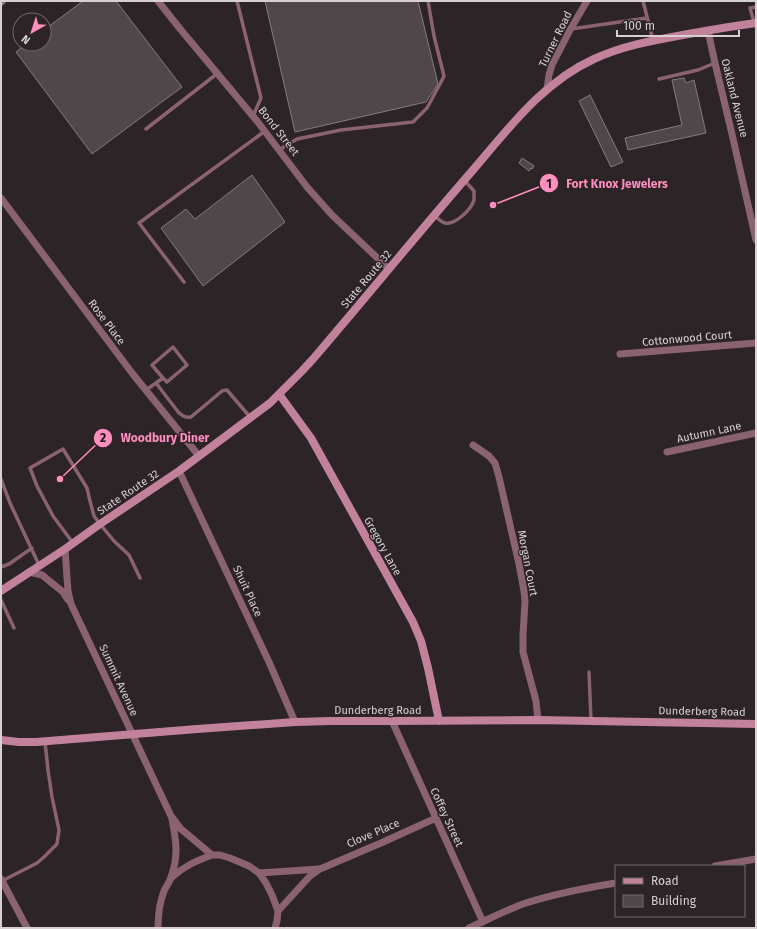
<svg xmlns="http://www.w3.org/2000/svg" width="757" height="929" font-family="'Fira Sans',sans-serif">
<style>
.building{fill:#50474a;stroke:#867c7f}
.lines{fill:none;stroke-linecap:round;stroke-linejoin:round}
.lane{stroke:#8a6271;stroke-width:3.5}
.street{stroke:#8a6271;stroke-width:7}
.secondary{stroke:#c3829c;stroke-width:8}
.rail{stroke:#8b8486;stroke-width:2.5;stroke-dasharray:5 5;stroke-linecap:butt}
.labels{text-anchor:middle;stroke-width:3;stroke-linejoin:round;paint-order:stroke}
.street-label{font-size:11px;fill:#d6d0d2;stroke:#2d2427}
.leader{fill:none;stroke:#fe8ebd;stroke-width:1.5}
.callout-dot{fill:#fe8ebd;stroke:#2d2427;stroke-width:1.5}
.mark-label{font-size:12px;text-anchor:middle;font-weight:bold;fill:#111}
.callout-label{font-size:12px;text-anchor:middle;font-weight:bold;fill:#fe8ebd;stroke:#2d2427;stroke-width:3;stroke-linejoin:round;paint-order:stroke}
</style>
<rect width="100%" height="100%" fill="#2d2427"/>
<path class="building" d="M83,1H116L182,87L92,154L16,52L26,44H44V30Z
M265,1H418L438,84L426,102L295,132Z
M684,78L686,83L694,80L706,133L628,150L625,138L682,125L672,80Z
M590,95L623,162L611,167L579,101Z
M522,158L534,166L532,169L531,168L529,171L519,163Z
M252,175L285,222L203,286L161,228L186,209L195,219Z"/>
<g class="lines">
<path class="lane" d="M237,1L261,98L253,116
M643,1L653,40
M754,22L750,8L756,7
M571,29L647,18
M659,79L698,70L715,63
M146,129L218,73
M279,150L297,139L341,130L413,122L427,108L440,84L444,76L434,36L428,1
M434,215C437,218 441,222 445,223C455,225 471,210 474,200C474,198 474,194 474,191L465,181
M184,282L139,223L265,131
M156,383L163,378L167,382L187,365L173,347L152,365L163,378
M146,390L156,383L179,413C183,416 185,418 191,417L222,391L227,390L250,417
M1,479L10,503L39,565
M73,543L53,516L37,486L30,468L63,449L87,488L90,501L94,516L100,524L114,541L129,555L140,578
M1,567L9,564L32,548
M1,600L14,628
M589,672L591,720
M2,881L37,863L44,857L57,844L59,830L52,797L48,770L45,742"/>
<path class="street" d="M158,1L181,30L257,121L307,187L332,215L389,269
M708,31L715,63L732,134L756,240
M547,89L549,75L552,65L570,30L587,1
M1,198L132,373L199,456
M620,354L756,343
M473,445L489,456L495,463L499,477L519,564L524,591L525,601L523,635V652L536,701L538,720
M667,452L756,433
M179,471L269,662L295,722
M65,549L68,591L71,604L171,816L181,829L212,855H220L230,858L249,866L259,873L266,883L272,895L278,911L277,921L275,928
M29,572L42,575L63,592L68,600
M392,721L483,922
M715,866L756,859
M259,873L319,869
M171,878C184,866 196,861 212,855
M1,879L27,928
M278,911L310,876L320,869L381,843L436,818
M158,928C158,915 159,904 164,891C166,886 170,882 171,877C179,856 176,840 172,819
M469,928C487,920 504,911 523,904C553,894 585,888 616,883"/>
<path class="secondary" d="M279,394L311,438L413,622L421,641L428,668L439,721
M1,591L65,549L100,524L179,471L250,418L270,403L302,371L313,359C367,296 419,232 473,170C509,128 543,82 594,59C624,45 656,40 688,34C710,30 733,26 756,23
M1,740L19,742H36L197,729L295,722L332,721H392L538,720L756,724"/>
<path class="rail" d="M1,5L6,1"/>
</g>
<g class="labels">
<g class="street-label">
<text transform="translate(555 39) rotate(-64)" y="4">Turner Road</text>
<text transform="translate(735 98) rotate(76)" y="4">Oakland Avenue</text>
<text transform="translate(279 131) rotate(52)" y="4">Bond Street</text>
<text transform="translate(366 279) rotate(-50)" y="4">State Route 32</text>
<text transform="translate(107 322) rotate(53)" y="4">Rose Place</text>
<text transform="translate(687 338) rotate(-5)" y="4">Cottonwood Court</text>
<text transform="translate(709 432) rotate(-12)" y="4">Autumn Lane</text>
<text transform="translate(128 492) rotate(-34)" y="4">State Route 32</text>
<text transform="translate(383 546) rotate(61)" y="4">Gregory Lane</text>
<text transform="translate(528 563) rotate(79)" y="4">Morgan Court</text>
<text transform="translate(248 591) rotate(65)" y="4">Shuit Place</text>
<text transform="translate(119 680) rotate(65)" y="4">Summit Avenue</text>
<text x="378" y="714">Dunderberg Road</text>
<text transform="translate(702 711) rotate(1)" y="4">Dunderberg Road</text>
<text transform="translate(447 817) rotate(65)" y="4">Coffey Street</text>
<text transform="translate(373 833) rotate(-23)" y="4">Clove Place</text>
</g>
</g>
<path class="leader" d="M493 205L549 183M60 479L103 438"/>
<g class="callout-dot">
<circle cx="493" cy="205" r="4"/>
<circle cx="60" cy="479" r="4"/>
<circle cx="549" cy="183" r="10"/>
<circle cx="103" cy="438" r="10"/>
</g>
<g class="mark-label">
<text x="549" y="188">1</text>
<text x="103" y="442">2</text>
</g>
<g class="callout-label">
<text x="617" y="188">Fort Knox Jewelers</text>
<text x="165" y="442">Woodbury Diner</text>
</g>
<rect width="757" height="929" fill="none" stroke="#d6d0d2" stroke-width="4"/>
<rect x="615" y="865" width="130" height="52" fill="#2d2427" stroke="#71696b"/>
<rect x="623" y="878" width="20" height="6" fill="#c3829c" stroke="#71696b"/>
<text x="651" y="885" font-size="12" fill="#d6d0d2">Road</text>
<rect x="623" y="895" width="20" height="12" fill="#50474a" stroke="#71696b"/>
<text x="651" y="905" font-size="12" fill="#d6d0d2">Building</text>
<g transform="translate(32 32) rotate(219)"><circle r="19" fill="#2d2427" stroke="#71696b"/>
<path d="M0-3L7 15L0 10L-7 15Z" fill="#fe8ebd"/>
<text y="-6" font-size="11" font-weight="bold" text-anchor="middle" fill="#d6d0d2">N</text>
</g>
<path d="M617 30v6h122v-6" fill="none" stroke="#d6d0d2" stroke-width="2"/>
<text x="623" y="30" font-size="12" fill="#d6d0d2" stroke="#2d2427" stroke-width="3" paint-order="stroke">100 m</text>
</svg>
